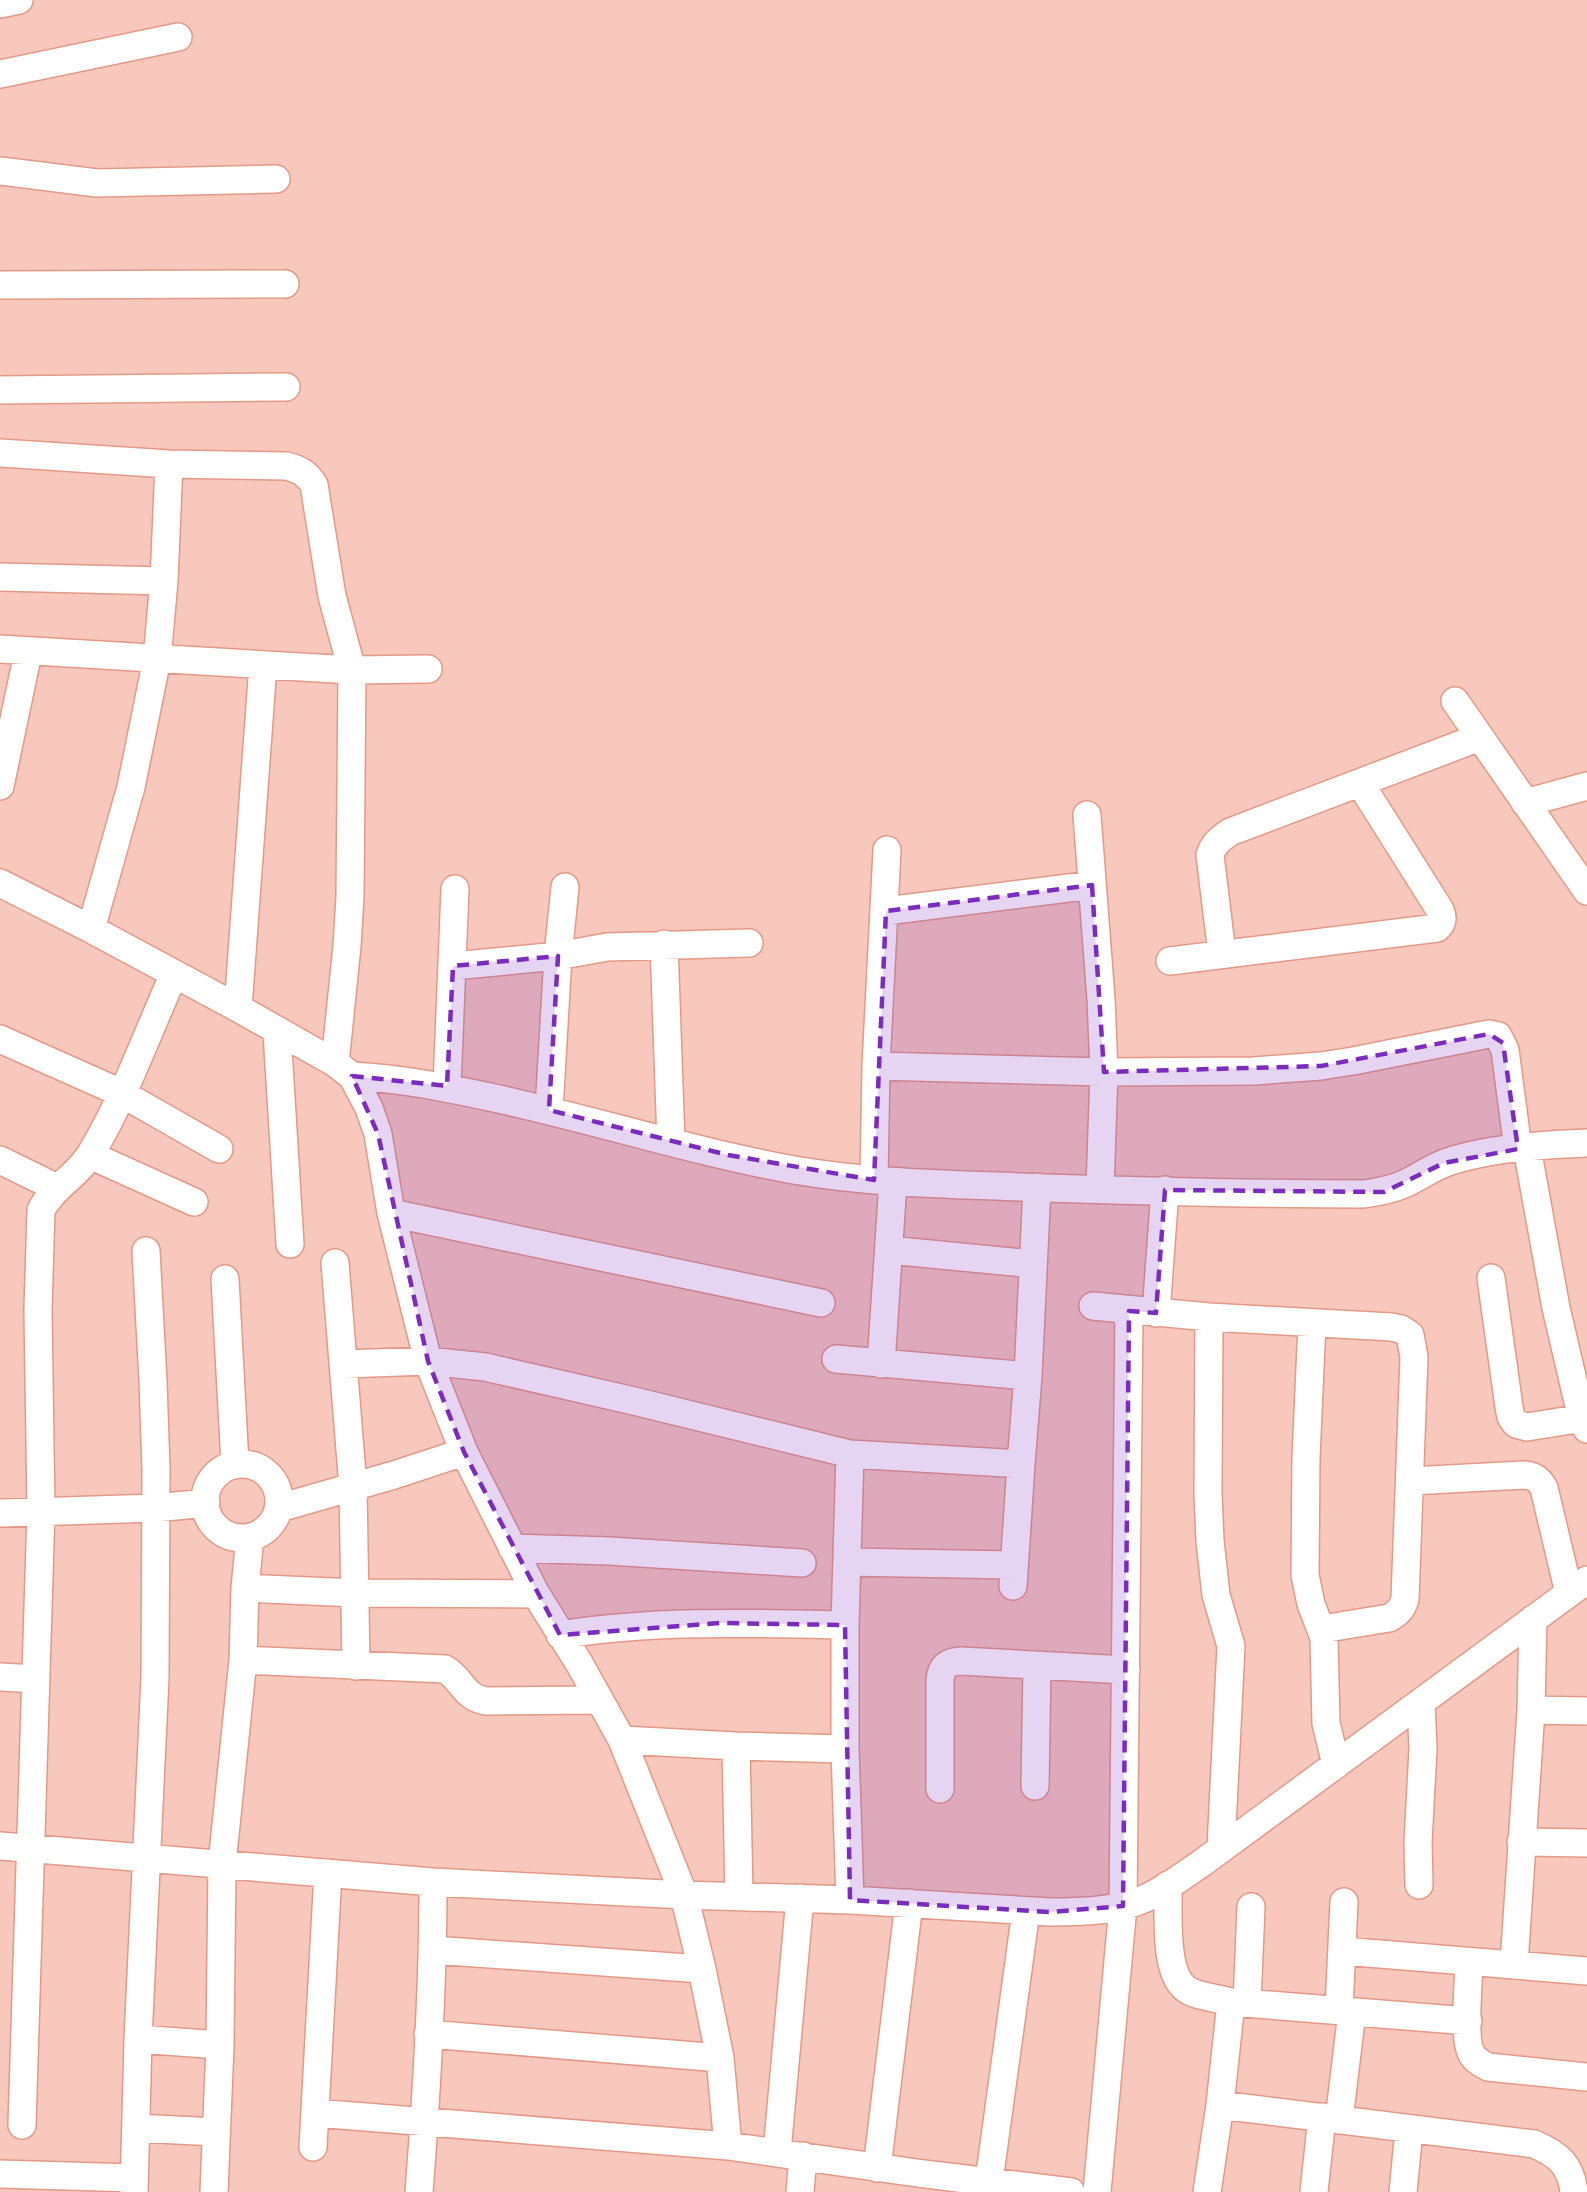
<svg xmlns="http://www.w3.org/2000/svg" width="1587" height="2192" font-family="Lora,serif">
<style>
.lines{fill:none;stroke-linecap:round;stroke-linejoin:round}
.minor-casing{stroke:#e39986;stroke-width:30}
.minor{stroke:#fff;stroke-width:27}
.marked{fill:#7b2cbf;fill-opacity:0.2;stroke:#7b2cbf;stroke-width:4.5;stroke-dasharray:12 8;stroke-linejoin:round}
</style>
<rect width="100%" height="100%" fill="#f8c8bc"/>
<g class="lines">
<g class="minor-casing">
<path id="minor" d="M0,4L19,0
M0,74L178,37
M0,171L97,183L276,179
M0,285L285,284
M0,390L286,387
M0,453L169,464L286,466C299,469 307,473 314,485L332,596L352,670L350,897L347,946L335,1063
M0,577L164,581
M0,649L352,670L428,669
M1455,701L1587,891
M0,786L28,653
M1525,803L1587,786
M1087,815L1101,999L1104,1072L1100,1189
M0,883L91,929L238,1008L335,1063L352,1076L369,1108L378,1134L391,1213L428,1361L464,1452L536,1594L579,1663L622,1740L684,1895L702,1969L720,2058L728,2146
M886,911L1092,885
M91,929L131,787L157,659L164,581L169,464
M664,944L671,1142
M1222,954L1210,855C1214,843 1220,839 1230,832L1480,737
M1170,961L1437,928C1444,922 1443,917 1440,910L1360,783
M453,966L558,956L607,947L749,943
M238,1008L263,665
M277,1032L290,1244
M0,1039L121,1093L219,1149
M876,1066L1104,1072L1254,1071L1321,1066L1353,1061L1489,1034L1498,1036L1505,1050L1518,1149
M352,1076C406,1079 447,1088 499,1099C598,1121 695,1152 794,1170C869,1183 944,1184 1020,1187C1134,1191 1249,1194 1364,1194C1378,1192 1391,1190 1404,1184C1418,1178 1431,1168 1445,1163C1482,1149 1547,1144 1587,1143
M447,1086L455,889
M549,1110L558,956L565,887
M1527,1148L1556,1308L1579,1406L1587,1429
M90,1155L194,1202
M0,1160L57,1188
M874,1180L876,1066L887,850
M391,1213L821,1303
M889,1250L1033,1264
M335,1263L353,1487L356,1666
M1491,1278L1509,1407L1511,1417L1516,1424L1527,1427L1583,1418
M225,1279L235,1464
M1093,1306L1209,1317L1391,1327L1401,1329L1410,1335L1414,1357L1405,1599C1402,1609 1398,1613 1389,1618L1322,1629
M1156,1313L1165,1190
M1209,1317L1208,1493L1210,1541L1216,1595L1231,1646L1221,1848
M1312,1323L1306,1458L1305,1575L1311,1604L1324,1638L1326,1723L1336,1765
M836,1359L1028,1376
M344,1364L428,1361L485,1367L634,1401L850,1454L1021,1464
M881,1364L893,1182
M205 1501a37 37 0 1 1 74 0a37 37 0 1 1-74 0Z
M1410,1481L1524,1475C1534,1476 1539,1479 1544,1488L1569,1593
M279,1508L394,1475L464,1452
M0,1513L155,1508L206,1503
M512,1548L609,1551L802,1563
M847,1562L1014,1565
M1013,1586L1021,1464L1028,1376L1037,1187
M245,1588L355,1593L536,1594
M560,1635C654,1620 750,1623 845,1625
M243,1660L445,1669C463,1680 463,1697 486,1701L599,1700
M0,1677L36,1679
M1531,1710L1587,1711
M622,1740L736,1746L845,1749
M736,1746L739,1896
M1035,1786L1037,1666
M940,1789V1681C941,1666 947,1662 961,1661L1126,1670
M1521,1842L1587,1843
M0,1846L433,1882L684,1895L850,1900L1050,1912C1082,1912 1118,1911 1146,1898C1166,1889 1184,1875 1202,1863L1587,1580
M1168,1885C1169,1911 1163,1972 1186,1989C1198,1997 1217,1998 1231,2002L1468,2021
M1419,1885L1418,1842L1423,1749L1421,1702
M850,1900L845,1749V1625L850,1454
M433,1950L702,1969
M1343,1951L1587,1971
M1469,1962C1469,1981 1462,2043 1473,2056C1477,2062 1483,2064 1488,2067L1587,2077
M1514,1964L1531,1710L1533,1619
M1247,2003L1251,1907
M1339,2009L1344,1902
M428,2034L720,2058
M138,2039L220,2045
M1220,2105L1534,2144C1558,2154 1571,2165 1574,2192
M315,2113L728,2146L917,2173L1071,2192
M1339,2120L1352,2012
M22,2125L41,1511L38,1310L41,1210C53,1187 77,1176 90,1155C124,1099 147,1034 174,974
M137,2128L216,2132
M313,2147L328,1873
M777,2152L800,1898
M877,2168L909,1903
M0,2174L134,2178
M989,2181L1026,1911
M134,2192L138,2039L155,1678L156,1469L153,1381L146,1251
M214,2192L220,2045L222,1864L243,1660L245,1588L250,1537
M419,2192C427,2089 433,1985 433,1882
M800,2192L803,2156
M1097,2192L1123,1906L1129,1311
M1207,2192L1220,2105L1231,2002
M1314,2192L1322,2117
M1403,2192L1409,2130"/>
</g>
<use href="#minor" class="minor"/>
</g>
<path class="marked" d="M1092,885L1104,1072L1321,1066L1489,1034L1503,1043L1518,1149L1444,1163L1384,1192L1165,1190L1156,1313L1129,1311L1123,1906L1050,1912L850,1900L845,1625L720,1623L560,1635L464,1452L428,1361L378,1134L352,1076L447,1086L453,966L558,956L549,1110L728,1155L874,1180L886,911Z"/>
</svg>
